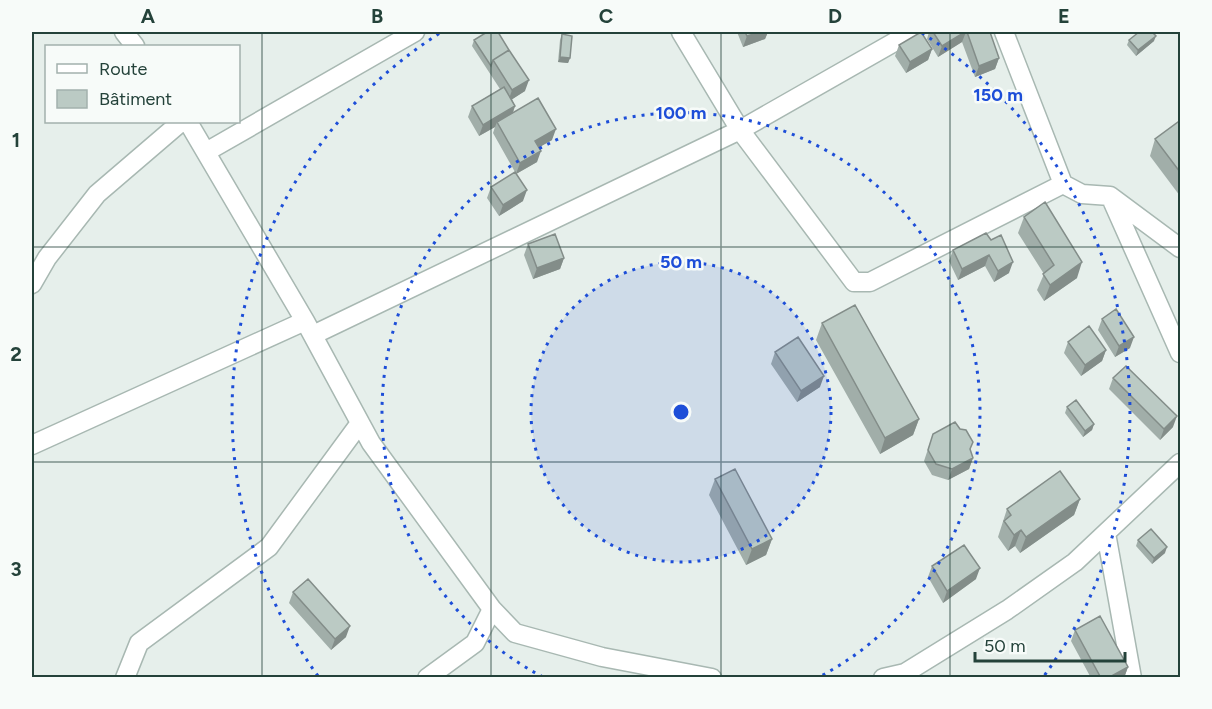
<svg xmlns="http://www.w3.org/2000/svg" width="1212" height="709" font-family="Figtree,sans-serif">
<style>
.lines{fill:none;stroke-linecap:round;stroke-linejoin:round}
.minor-casing{stroke:#a8b8b2;stroke-width:21}
.minor{stroke:#fff;stroke-width:18}
.wall{fill:#a1aea9}
.shaded-wall{fill:#838d89}
.building{fill:#bbcac4;stroke:#838d89;stroke-width:1.5}
.grid{fill:none;stroke:#24423a;stroke-width:1.5;stroke-opacity:0.55}
.ring{fill:none;stroke:#1d4ed8;stroke-width:3;stroke-dasharray:3 6}
.centre{fill:#1d4ed8;stroke:#f7fbf9;stroke-width:3}
.ring-label{font-size:18px;text-anchor:middle;font-weight:bold;fill:#1d4ed8;stroke:#f7fbf9;stroke-width:5;stroke-linejoin:round;paint-order:stroke}
.neatline{fill:none;stroke:#24423a;stroke-width:2}
.grid-label{font-size:20px;text-anchor:middle;font-weight:bold;fill:#24423a}
</style>
<rect width="100%" height="100%" fill="#e6efeb"/>
<g class="lines">
<g class="minor-casing">
<path id="minor" d="M124,32L135,46
M681,32L740,130L854,282H870L1063,184
M1004,32L1063,184L1082,194L1110,196L1180,248
M188,122L305,321L371,443L492,609L515,633L602,657L712,678
M206,152L415,32
M1111,198L1180,353
M32,284L47,258L97,194L181,122
M313,335L740,130L912,32
M32,445L305,321
M1106,533L1132,678
M125,678L139,643L269,547L360,423
M427,678L475,643L492,609
M883,678L905,673L1007,610L1075,562L1180,463"/>
</g>
<use href="#minor" class="minor"/>
</g>
<path class="wall" d="M737,32H768L765,39L743,47Z
M929,32H990L999,58L995,69L975,77L962,42L938,57L927,39Z
M562,34L570,58L568,63L558,62L560,40Z
M474,40L525,91L512,99L515,106L513,113L552,140L539,147L537,162L516,174L523,201L499,216L487,198L491,187L515,172L493,133L495,127L479,136L468,117L472,106L500,89L472,46Z
M1129,40L1154,41L1136,56L1127,45Z
M899,45L932,49L928,60L906,73L895,56Z
M1180,124V196L1150,156L1155,139Z
M1024,217L1077,278L1044,301L1037,290L1044,274L1018,233Z
M986,233L1009,273L994,282L985,266L958,280L949,261L953,250Z
M528,244L564,258L560,269L533,279L524,255Z
M1102,319L1130,348L1115,357L1098,330Z
M822,323L919,419L913,435L880,454L816,340Z
M1068,342L1106,350L1102,361L1081,376L1064,353Z
M775,352L820,387L797,402L771,364Z
M1113,378L1173,427L1160,440L1109,389Z
M1067,407L1094,424L1092,430L1083,437L1065,413Z
M933,434L970,451L973,458L969,469L948,480L932,475L924,461Z
M715,479L772,539L766,555L746,565L709,495Z
M1080,499L1074,515L1020,553L1015,546L1008,551L998,537L1007,509Z
M1138,540L1165,553L1152,564L1136,546Z
M932,566L976,579L943,603L928,577Z
M293,592L346,637L331,650L289,603Z
M1075,630L1128,667L1124,678H1091L1071,641Z"/>
<path class="shaded-wall" d="M760,32H768L765,39L743,47L747,36Z
M965,32H966L962,42L938,57L942,46Z
M1156,36L1154,41L1136,56L1138,50Z
M932,49L928,60L906,73L910,62Z
M560,57L570,58L568,63L558,62Z
M999,58L995,69L975,77L979,66Z
M529,80L525,91L508,102L512,90Z
M515,106L511,117L497,122L495,127L479,136L483,125Z
M556,129L552,140L531,152L535,141Z
M541,151L537,162L516,174L520,163Z
M527,190L523,201L499,216L503,205Z
M989,255L985,266L958,280L962,269Z
M564,258L560,269L533,279L537,268Z
M1013,262L1009,273L994,282L998,271Z
M1082,262L1077,278L1044,301L1050,285Z
M1134,337L1130,348L1115,357L1119,346Z
M1106,350L1102,361L1081,376L1085,365Z
M824,376L820,387L797,402L801,391Z
M1177,416L1173,427L1160,440L1164,429Z
M919,419L913,435L880,454L885,438Z
M1094,424L1092,430L1083,437L1085,431Z
M973,458L969,469L948,480L952,469Z
M1080,499L1074,515L1020,553L1026,537Z
M1021,530L1015,546L1008,551L1014,535Z
M772,539L766,555L746,565L752,549Z
M1167,547L1165,553L1152,564L1154,558Z
M980,568L976,579L943,603L947,591Z
M350,626L346,637L331,650L335,639Z
M1128,667L1124,678H1108Z"/>
<path class="building" d="M487,32H498L509,50L493,60L491,66L474,40Z
M745,32H760L747,36Z
M921,32L932,49L910,62L899,45Z
M933,32H965L942,46Z
M967,32H990L999,58L979,66Z
M1139,32H1152L1156,36L1138,50L1129,40Z
M562,34L572,36L570,58L560,57Z
M509,50L529,80L512,90L493,60Z
M504,87L515,106L483,125L472,106Z
M538,98L556,129L535,141L541,151L520,163L497,122Z
M1178,122L1180,124V172L1155,139Z
M515,172L527,190L503,205L491,187Z
M1045,202L1082,262L1050,285L1043,274L1054,265L1024,217Z
M986,233L991,240L1001,235L1013,262L998,271L989,255L962,269L953,250Z
M555,234L564,258L537,268L528,244Z
M855,305L919,419L885,438L822,323Z
M1116,309L1134,337L1119,346L1102,319Z
M1089,326L1106,350L1085,365L1068,342Z
M798,337L824,376L801,391L775,352Z
M1126,366L1177,416L1164,429L1113,378Z
M1076,400L1094,424L1085,431L1067,407Z
M955,422L960,429L966,430L973,442L970,449L973,458L952,469L936,464L928,450L933,434Z
M735,469L772,539L752,549L715,479Z
M1060,471L1080,499L1026,537L1021,530L1014,535L1004,521L1011,515L1007,509Z
M1151,529L1167,547L1154,558L1138,540Z
M964,545L980,568L947,591L932,566Z
M308,579L350,626L335,639L293,592Z
M1100,616L1128,667L1108,678H1101L1075,630Z"/>
<path class="grid" d="M262,32V678M491,32V678M721,32V678M950,32V678M32,247H1180M32,462H1180"/>
<circle cx="681" cy="412" r="150" fill="#1d4ed8" fill-opacity=".12"/>
<g class="ring">
<circle cx="681" cy="412" r="150"/>
<path d="M543 677A299 299 0 1 1 819 677"/>
<path d="M318 676A449 449 0 0 1 440 33M922 33A449 449 0 0 1 1044 676"/>
</g>
<circle cx="681" cy="412" r="9" class="centre"/>
<g class="ring-label">
<text x="998" y="101">150 m</text>
<text x="681" y="119">100 m</text>
<text x="681" y="268">50 m</text>
</g>
<rect width="1212" height="709" fill="none" stroke="#f7fbf9" stroke-width="66"/>
<rect x="45" y="45" width="195" height="78" fill="#f7fbf9" stroke="#a3b1ad" stroke-width="1.5"/>
<rect x="57" y="64" width="30" height="9" fill="#ffffff" stroke="#a3b1ad" stroke-width="1.5"/>
<text x="99" y="75" font-size="18" fill="#24423a">Route</text>
<rect x="57" y="90" width="30" height="18" fill="#bbcac4" stroke="#a3b1ad" stroke-width="1.5"/>
<text x="99" y="105" font-size="18" fill="#24423a">Bâtiment</text>
<path d="M975 652v9h150v-9" fill="none" stroke="#24423a" stroke-width="3"/>
<text x="984" y="652" font-size="18" fill="#24423a" stroke="#f7fbf9" stroke-width="4.5" paint-order="stroke">50 m</text>
<rect x="33" y="33" width="1146" height="643" class="neatline"/>
<g class="grid-label">
<text x="148" y="23">A</text>
<text x="377" y="23">B</text>
<text x="606" y="23">C</text>
<text x="835" y="23">D</text>
<text x="1064" y="23">E</text>
<text x="16" y="147">1</text>
<text x="16" y="361">2</text>
<text x="16" y="576">3</text>
</g>
</svg>
